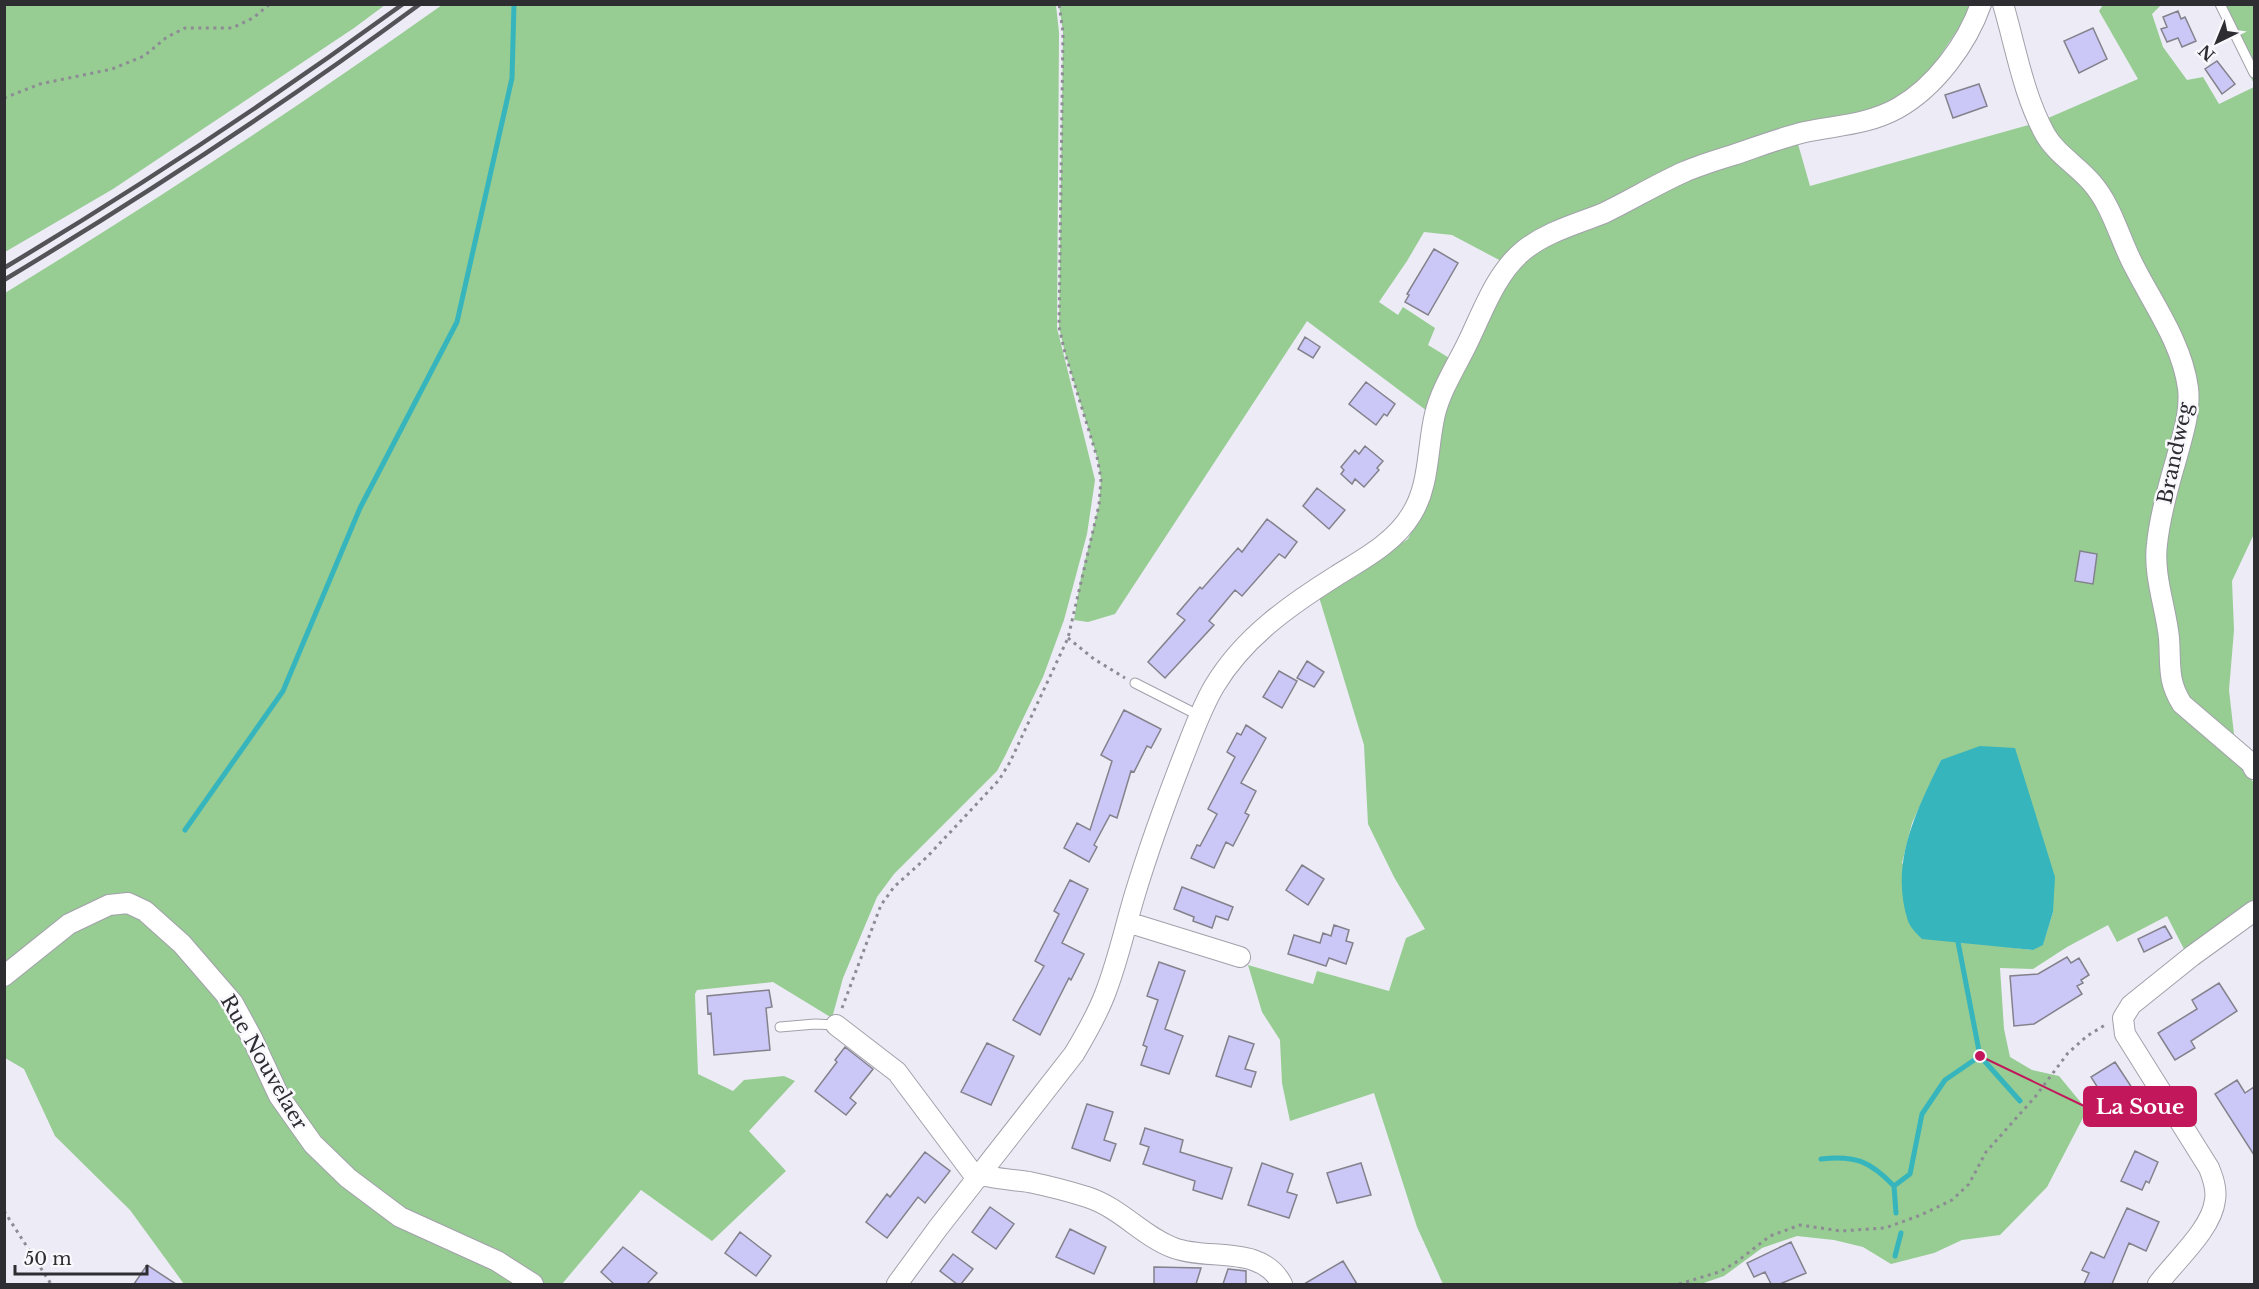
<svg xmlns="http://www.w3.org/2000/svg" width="2259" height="1289" font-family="'Libre Baskerville',serif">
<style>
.green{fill:#97cc93;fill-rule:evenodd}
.water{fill:#36b5bd}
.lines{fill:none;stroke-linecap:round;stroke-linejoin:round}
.stream{stroke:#36b5bd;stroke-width:5}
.building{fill:#cbc7f6;stroke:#83828c;stroke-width:1.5}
.lane-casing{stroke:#a2a1ab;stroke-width:11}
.street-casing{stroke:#a2a1ab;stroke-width:22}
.path{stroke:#8d8c94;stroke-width:3;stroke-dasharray:3 4.5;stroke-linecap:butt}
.lane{stroke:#fff;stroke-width:9}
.street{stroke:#fff;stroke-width:20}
.rail{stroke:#545358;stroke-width:4.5}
.labels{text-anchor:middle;stroke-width:5;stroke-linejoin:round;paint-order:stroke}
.street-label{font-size:20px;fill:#2e2d31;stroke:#f9f9fd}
.leader{fill:none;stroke:#c2185b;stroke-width:2}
.callout-dot{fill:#c2185b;stroke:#f9f9fd;stroke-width:2}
.callout{fill:#c2185b;stroke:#c2185b;stroke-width:2}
.callout-label{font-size:21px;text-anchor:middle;font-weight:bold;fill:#fff}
</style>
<rect width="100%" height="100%" fill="#ecebf6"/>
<path class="green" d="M5,4H385V5L354,28L113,189L5,252Z
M442,5H1056L1059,33L1057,328L1095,480L1087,534L1064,620L1043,677L1005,756L997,771L894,874L877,897L843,978L832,1018L773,982L697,990L695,994L698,1074L733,1091L744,1080L784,1076L795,1081L749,1131L786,1171L712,1241L641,1190L562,1284H543L418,1222L316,1141L181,931L159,909L142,900L121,896L76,910L5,968V293C154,202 300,106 442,5Z
M1059,5H1974L1936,62L1915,86L1882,108L1602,206L1528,236L1516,243L1503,262L1452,235L1424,232L1407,261L1379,302L1398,315L1403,307L1435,328L1428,345L1451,359L1427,411L1307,321L1115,614L1088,622L1074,620L1081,577L1099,505L1101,479L1097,457L1065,353L1059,327L1063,32Z
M2103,5H2161L2152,14L2163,47L2187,80L2203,77L2219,104L2254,87V534L2232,581L2234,630L2229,690L2235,743L2189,699L2182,687L2179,661L2149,548L2184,716L2244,770L2254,783V901L2185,951L2167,916L2117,942L2108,925L2067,947L2033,969L2000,968L2004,1029L2010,1057L2032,1070L2059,1076L2087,1110L2047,1187L2000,1235L1962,1240L1934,1253L1891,1264L1863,1247L1834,1240L1797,1236L1762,1248L1724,1276L1701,1284H1443L1417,1227L1374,1093L1290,1121L1282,1083L1280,1040L1262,1012L1248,965L1313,984L1317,971L1389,991L1406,938L1425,929L1394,877L1368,824L1364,745L1319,597L1408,539L1423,507L1445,403L1499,289L1528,252L1616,217L1685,181L1798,144L1810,186L2039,122L2138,79L2099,11ZM1941,760L2053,912L2043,944L2032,950L1983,944L1902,863L1912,823Z
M2222,5H2254V84L2231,36Z
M123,909L150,920L229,1005L309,1148L471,1255L523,1284H184L130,1210L55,1136L24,1069L5,1058L4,988L78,928Z"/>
<path class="water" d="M1980,746L2015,748L2055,877L2053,912L2043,945L2033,950L1922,939C1917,934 1910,927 1908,921C1889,863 1917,810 1941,760Z"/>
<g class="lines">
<path class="stream" d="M185,830L283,691L360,508L457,322L512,78L514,4
M1958,942L1980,1056L2020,1101
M1821,1159C1855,1155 1870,1161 1894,1186
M1896,1213L1894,1186L1910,1174L1922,1114L1945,1080L1980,1056
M1895,1256L1901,1233"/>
</g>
<path class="building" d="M2178,11L2181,19L2185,17L2196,41L2182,47L2178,38L2167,42L2161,29L2167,27L2163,17Z
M2093,28L2107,59L2079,73L2064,41Z
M2217,61L2235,84L2222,94L2205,69Z
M1979,84L1987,106L1953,118L1945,95Z
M1434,249L1458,263L1428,315L1405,302L1409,295L1407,294Z
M1305,337L1320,347L1313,358L1298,349Z
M1366,382L1395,404L1387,416L1384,414L1376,425L1349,404Z
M1365,446L1383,461L1377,468L1379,470L1364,487L1355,479L1352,484L1341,474L1344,470L1341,467L1355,450L1359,454Z
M1317,488L1345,510L1329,529L1303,506Z
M1267,519L1297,542L1285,558L1279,554L1242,596L1235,590L1209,621L1214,625L1165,678L1148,662L1185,620L1177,614L1200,587L1202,589L1238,548L1242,552Z
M2080,551L2097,554L2093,584L2075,581Z
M1307,661L1324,672L1314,687L1297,678Z
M1279,671L1297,681L1282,708L1263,697Z
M1124,710L1161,729L1151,748L1147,746L1134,772L1131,771L1117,818L1110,815L1094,845L1097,847L1089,862L1064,848L1077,823L1090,830L1112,761L1101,755Z
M1246,725L1266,738L1241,783L1256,791L1245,813L1249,815L1233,846L1226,842L1214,868L1191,858L1197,845L1200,846L1217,814L1208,809L1235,757L1227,752L1237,733L1241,735Z
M1302,865L1324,879L1308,905L1286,890Z
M1070,880L1088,889L1062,943L1084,954L1071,980L1069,978L1040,1035L1013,1020L1044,966L1035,961L1059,914L1054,911Z
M1182,887L1233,907L1228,920L1216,916L1212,928L1193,921L1194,917L1174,909Z
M1334,925L1349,930L1346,941L1353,943L1346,964L1329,958L1326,966L1288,954L1294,935L1320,943L1323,933L1331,936Z
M2165,926L2172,938L2144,952L2138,939Z
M2067,957L2071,963L2079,958L2089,975L2081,980L2083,983L2077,986L2082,994L2034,1024L2014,1026L2010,976L2038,974Z
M1159,962L1185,971L1165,1029L1183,1036L1169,1074L1141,1065L1147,1047L1143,1045L1158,1000L1147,996Z
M2219,983L2237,1011L2191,1041L2195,1048L2175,1060L2158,1033L2197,1009L2192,1000Z
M769,990L772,1007L766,1008L770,1050L714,1055L711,1013L708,1014L707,996Z
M1229,1036L1254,1044L1245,1069L1256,1072L1251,1087L1216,1076Z
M987,1043L1014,1056L991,1105L961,1092Z
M845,1047L873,1069L850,1098L856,1103L846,1115L815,1091L837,1062L835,1060Z
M2115,1062L2140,1100L2115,1115L2091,1077Z
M2237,1080L2245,1093L2254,1087V1155L2215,1094Z
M1087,1104L1113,1112L1104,1140L1116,1144L1110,1161L1072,1148Z
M1145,1128L1183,1140L1180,1152L1232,1168L1222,1199L1193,1190L1195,1181L1143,1164L1149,1147L1140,1144Z
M2135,1151L2158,1162L2149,1183L2146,1181L2142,1190L2121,1181Z
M925,1152L950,1171L925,1203L918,1197L887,1238L866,1222L887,1194L890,1197Z
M1262,1163L1293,1174L1287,1192L1297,1195L1289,1218L1248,1205Z
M1361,1163L1371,1195L1337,1203L1327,1173Z
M990,1207L1014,1224L996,1249L972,1232Z
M2127,1208L2159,1222L2146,1251L2129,1243L2112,1284H2084L2089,1273L2082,1270L2091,1252L2104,1258Z
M1070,1229L1106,1247L1094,1274L1056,1257Z
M740,1232L771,1256L756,1276L725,1253Z
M1791,1242L1806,1273L1780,1284H1771L1765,1272L1754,1277L1747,1263Z
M623,1247L657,1273L647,1284H614L601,1272Z
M953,1254L973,1269L961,1284H957L940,1271Z
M1343,1261L1357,1284H1304Z
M147,1265L176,1284H134Z
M1154,1267L1201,1268L1196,1284H1154Z
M1228,1269L1246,1271V1284H1223Z"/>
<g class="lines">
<g class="lane-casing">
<path id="lane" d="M2220,4L2254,73
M1135,683L1200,716
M780,1027L815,1024L836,1025"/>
</g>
<g class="street-casing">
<path id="street" d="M2003,4C2016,48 2023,94 2045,134C2056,154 2078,166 2092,183C2113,207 2120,241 2135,268C2155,307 2182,344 2188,388C2191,412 2182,437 2176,460C2168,487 2160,515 2157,544C2153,575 2166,608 2169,638C2171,665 2167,680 2182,704L2251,763L2254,769
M1127,922L1240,957
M4,976L69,924L109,905L128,903L145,911L182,944L233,1003L252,1038L279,1096L313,1144L348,1178L400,1217L497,1261L533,1284
M836,1025L897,1072L971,1171C988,1179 1010,1179 1029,1182C1048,1186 1068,1191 1087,1197C1121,1208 1142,1236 1174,1248C1209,1261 1261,1244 1282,1284
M897,1284L938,1228L1074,1054C1086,1034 1097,1015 1105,994C1118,961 1125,927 1135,894C1149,848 1165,804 1182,760C1192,735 1201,708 1215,685C1244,637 1290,605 1336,576C1363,559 1394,543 1411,515C1430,486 1427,447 1435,414C1441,390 1455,368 1466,346C1482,314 1495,274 1523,251C1546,232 1577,224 1604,213C1631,200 1657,184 1684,172C1700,165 1717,160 1733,155C1757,147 1780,138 1805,132C1838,125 1867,125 1898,108C1935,87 1967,44 1981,4
M2158,1284C2175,1261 2212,1229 2215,1200C2217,1189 2213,1178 2209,1168L2125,1034L2123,1018L2131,1005L2192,956L2254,911"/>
</g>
<path class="path" d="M4,98L40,84L112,69L144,56L167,37L185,28H232L253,18L270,4
M1068,638L1094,659L1125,678
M842,1008L881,905L894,887L927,857L999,780L1010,762L1068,638L1099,505L1101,479L1097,457L1065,353L1059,327L1063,32L1059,4
M4,1211L51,1284
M1679,1284L1719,1272L1735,1263L1770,1236L1800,1225L1841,1231L1885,1228L1921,1215L1952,1200L1969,1184L1986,1152L2035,1097L2068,1053L2087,1036L2105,1025"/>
<use href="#lane" class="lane"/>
<use href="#street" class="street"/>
<path class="rail" d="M4,268C141,186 274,98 403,4
M4,280C147,194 286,103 420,4"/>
</g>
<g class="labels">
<g class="street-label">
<text transform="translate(2175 453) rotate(-78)" y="7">Brandweg</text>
<text transform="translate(264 1062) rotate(60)" y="7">Rue Nouvelaer</text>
</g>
</g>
<path class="leader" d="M1980 1056L2084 1106"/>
<circle class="callout-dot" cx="1980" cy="1056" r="6"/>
<rect class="callout" x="2084" y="1087" width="112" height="39" rx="6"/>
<g class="callout-label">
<text x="2140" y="1114">La Soue</text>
</g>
<rect width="2259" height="1289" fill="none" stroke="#2e2d31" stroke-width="12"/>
<g transform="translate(2217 42) rotate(223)" stroke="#f9f9fd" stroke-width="4.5" paint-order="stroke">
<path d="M0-4.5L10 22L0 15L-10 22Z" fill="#2e2d31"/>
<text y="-9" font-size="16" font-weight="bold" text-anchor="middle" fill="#2e2d31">N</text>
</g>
<path d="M15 1265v9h132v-9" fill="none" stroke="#2e2d31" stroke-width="3"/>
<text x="24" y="1265" font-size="18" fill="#2e2d31" stroke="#f9f9fd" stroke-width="4.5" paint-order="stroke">50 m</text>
</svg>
